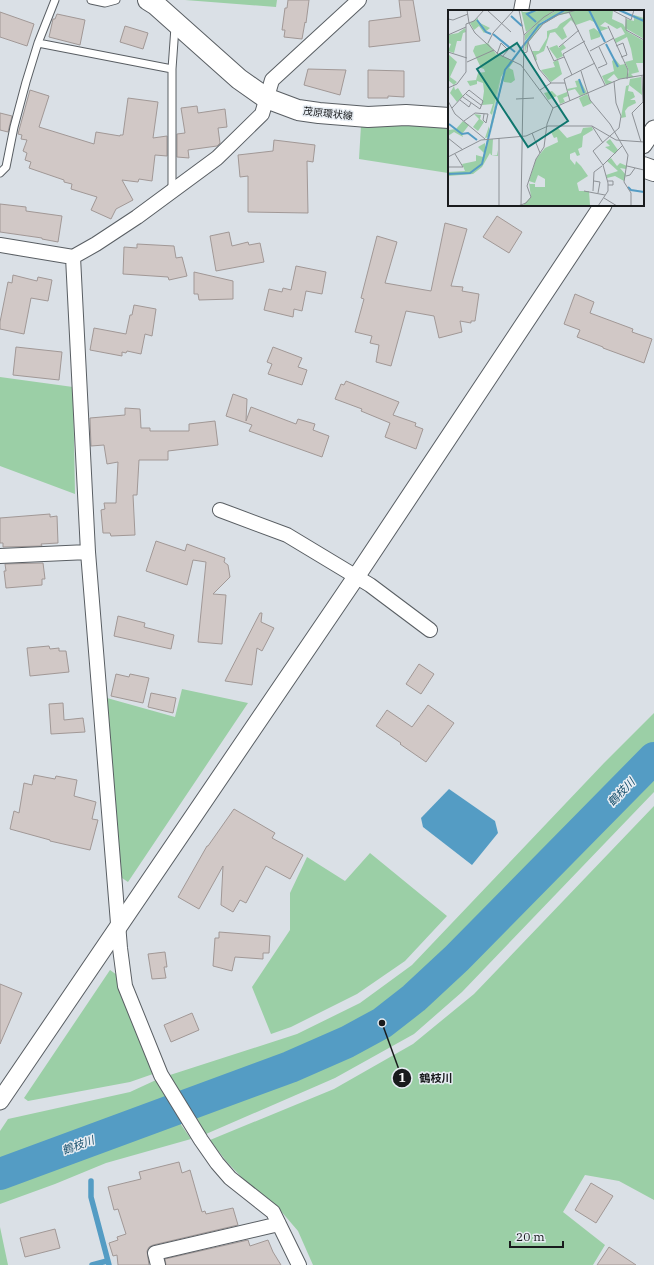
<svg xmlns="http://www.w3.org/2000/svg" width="654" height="1265" font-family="'IBM Plex Serif','Noto Sans JP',serif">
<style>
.green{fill:#9bcfa6}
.water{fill:#549cc4}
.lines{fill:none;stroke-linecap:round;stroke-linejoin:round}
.stream{stroke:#549cc4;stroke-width:5.5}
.river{stroke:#549cc4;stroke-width:32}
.building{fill:#d1c8c6;stroke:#a19896}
.service-casing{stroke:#595e63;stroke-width:9}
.minor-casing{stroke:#595e63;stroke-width:16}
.tertiary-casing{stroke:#595e63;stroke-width:19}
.secondary-casing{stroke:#595e63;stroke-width:22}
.service{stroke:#fff;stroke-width:7}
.minor{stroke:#fff;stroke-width:14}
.tertiary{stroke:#fff;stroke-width:17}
.secondary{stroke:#fff;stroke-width:20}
.labels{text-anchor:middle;stroke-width:3;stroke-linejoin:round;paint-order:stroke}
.street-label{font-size:10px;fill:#191b1d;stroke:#e7edf3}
.water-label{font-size:11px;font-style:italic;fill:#144d6a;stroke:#e7edf3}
.inset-river{fill:none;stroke:#549cc4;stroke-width:2}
.inset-road{fill:none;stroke:#8d9196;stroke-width:1}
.view{fill:#0f766e;fill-opacity:0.15;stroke:#0f766e;stroke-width:2}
.inset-edge{fill:none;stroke:#191b1d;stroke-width:2}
.leader{fill:none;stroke:#191b1d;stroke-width:1.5}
.callout-dot{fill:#191b1d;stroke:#e7edf3;stroke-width:1.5}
.mark-label{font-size:12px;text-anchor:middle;font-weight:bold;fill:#fff}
.callout-label{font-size:11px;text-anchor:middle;font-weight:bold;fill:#191b1d;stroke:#e7edf3;stroke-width:3;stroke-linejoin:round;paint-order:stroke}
</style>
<rect width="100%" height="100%" fill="#dae0e6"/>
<path class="green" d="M185,0H277L276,7Z
M361,125L426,126L449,129L448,173L359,159Z
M0,377L73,387L75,494L0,466Z
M182,689L248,703L128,882L122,878L118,860L107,698L175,717Z
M654,713V745L422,986L367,1024L316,1050L185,1100L170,1075L297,1034L360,1003L412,965L604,763Z
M654,763V792L462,992L414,1034L335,1078L206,1134L192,1110L315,1062L393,1022L438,987Z
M654,806V1200L619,1181L585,1175L563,1212L605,1245L593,1265H313L298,1231L274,1203L249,1185L226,1161L210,1140L334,1089L413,1044L474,994Z
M370,853L447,916L405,961L357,994L291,1027L271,1034L252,987L290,930V893L307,857L345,881Z
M110,970L117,975L153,1074L130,1082L28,1101L24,1098Z
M156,1080L170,1105L0,1168V1131L8,1119L130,1092Z
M175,1116L191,1139L106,1163L55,1184L0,1204V1181Z
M0,1227L8,1265H0Z"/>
<path class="water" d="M449,789L495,821L498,833L472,865L423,827L421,818Z"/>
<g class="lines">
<path class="stream" d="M91,1181V1197L109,1265
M92,1265L107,1261"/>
<path class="river" d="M0,1174L290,1067L347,1042L382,1023L414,998L457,958L654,758"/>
</g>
<path class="building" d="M288,0H309L306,23L305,22L302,39L284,37L285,30H282L285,8H287Z
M399,0H413L420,41L369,47V21L401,17Z
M0,12L34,24L27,46L0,37Z
M57,14L85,20L80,45L49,37L53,19H55Z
M125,26L148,33L143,49L120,42Z
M308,69L346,70L340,95L304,85Z
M368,70L404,71V97L388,96V98H368Z
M30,90L49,96L39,127L94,144L96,132L120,136V135H123L128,98L158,102L153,138L167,136V156L155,155L152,181L139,179L138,182L122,180L133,200L116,209L111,219L91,210L97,197L71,189L72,184L64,182V180L29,168L31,162L25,160L27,153L23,151L27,140L21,139L22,135L18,134Z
M197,106L198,113L225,109L227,127L218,128L220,143L217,146L188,150L189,158L177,157V134L185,133L181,108Z
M0,113L12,116L8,132L0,130Z
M274,140L315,145L313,162L307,161L308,213L248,212V176L240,177L238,155L273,151Z
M0,204L26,207V211L62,216L58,242L42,239V238L0,232Z
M497,216L522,232L509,253L483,237Z
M445,223L467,229L451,286L463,287L462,291L479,294L475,321H471V323L460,321L462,332L439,338L434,316L406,311L391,366L376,362L379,345L370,343L372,336L355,332L364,299L361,298L377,236L397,242L385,283L431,291Z
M229,232L232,246L248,242L249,245L260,243L264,262L216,271L210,236Z
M137,244L174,246L176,258L182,257L187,276L169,280L168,277L123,274L124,247L137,248Z
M296,266L326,272L322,294L306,291L302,311L294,309L293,317L264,310L269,289L282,292L283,288L291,290Z
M194,272L233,281V299L199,300L198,294H194Z
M13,275L37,281L38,277L52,280L48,301L31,298L24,334L0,329V322L8,282L12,283Z
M575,294L594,302L590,313L633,329L632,332L652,339L644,363L603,348V347L577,337L580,330L564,324Z
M134,305L156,309L152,336L145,334L141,354L127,351L126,353L122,352V356L90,350L94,328L126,334L130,315H132Z
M16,347L62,352L59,380L13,375Z
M273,347L302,358L298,367L307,370L302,385L268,374L272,364L267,362Z
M346,381L399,402L393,415L416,423L415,426L423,429L416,449L385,437L390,423L361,411L362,409L335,399L341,384L344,385Z
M233,394L247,399L246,421L251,407L296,424L298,419L315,424L313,430L329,436L322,457L249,431L252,425L226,416Z
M125,408L140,409L141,428H150V431H189V424L215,421L218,445L168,451V460H139L137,495H133L135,535L111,536L110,533H103L101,510L105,509L104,503H116L118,462L107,464L104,445L91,446L90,418L125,415Z
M50,514V517L57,516L58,543L41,544L42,546L3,547V543H0V518Z
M156,541L185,551L187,544L225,558L224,562L228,565L230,577L213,594L226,595L222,644L198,642L206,562L193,560L187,585L146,571Z
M43,563L45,579H42V585L6,588L4,571H6L5,564Z
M260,613H262L261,622L274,628L262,651L257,648L252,685L225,681Z
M118,616L145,623L144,627L174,635L171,649L114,636Z
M49,646L50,649L59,648V651H66L69,672L30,676L27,648Z
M419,664L434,674L421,694L406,684Z
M116,674L129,677L130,674L149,678L143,703L111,696Z
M151,693L176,698L173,713L148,707Z
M63,703L64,720L83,718L85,732L51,734L49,704Z
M428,705L454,723L426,762L400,744L401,743L376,726L387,710L412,727Z
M34,775L55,779L56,776L77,780L74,796L96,802L92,819L98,820L90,850L50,841V840L10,829L14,811L19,813L24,783L32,785Z
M234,809L275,833L272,838L303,855L290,879L266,866L246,903L240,900L233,912L221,905L223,866L199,909L178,897L207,846H208Z
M219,932L270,936L269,953H263V959L235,957L232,971L213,966L215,938H219Z
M165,952L167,967H164L166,978L152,979L148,954Z
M0,984L22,993L0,1044Z
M192,1013L199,1030L171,1042L164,1025Z
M179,1162L182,1173L190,1170L202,1212L205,1211L206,1214L233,1208L238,1225L153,1245L149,1247L147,1251L149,1265H118L117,1255L113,1256L109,1243L118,1240L117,1237L126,1234L118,1209L114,1210L108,1187L141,1179L139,1172Z
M591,1183L613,1196L596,1223L575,1210Z
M55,1229L60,1248L25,1257L20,1238Z
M248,1240L250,1246L268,1240L273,1252L281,1265H166L165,1259Z
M609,1247L636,1265H597Z"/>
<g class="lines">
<g class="service-casing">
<path id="service" d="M91,0L105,3L116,0
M38,43L172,69
M0,173L6,167L14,127L26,82L38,43L55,0
M172,190V69L175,27"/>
</g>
<g class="minor-casing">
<path id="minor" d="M521,11L523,0
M0,245L73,257L96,244L137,217L217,158L262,114L272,80L359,0
M73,257L88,552L120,948L125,986L161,1075L201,1140L217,1163L230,1178L273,1212L299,1265
M220,510L287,535L370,585L430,630
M0,556L88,552
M158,1265L155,1253L279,1224"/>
</g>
<g class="tertiary-casing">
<path id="tertiary" d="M643,145L654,129
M0,1101L356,577L603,205"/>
</g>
<g class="secondary-casing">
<path id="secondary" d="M148,0L156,5L239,79L266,98L298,110L319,113L368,117L406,115L449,118
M643,167L654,171"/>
</g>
<use href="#service" class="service"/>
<use href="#minor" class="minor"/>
<use href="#tertiary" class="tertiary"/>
<use href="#secondary" class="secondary"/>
</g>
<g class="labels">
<g class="street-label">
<text transform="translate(328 113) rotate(6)" y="4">茂原環状線</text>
</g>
<g class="water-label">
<text transform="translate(621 792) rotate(-46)" y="4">鶴枝川</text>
<text transform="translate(78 1145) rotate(-20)" y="4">鶴枝川</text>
</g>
</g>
<g transform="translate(448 10)">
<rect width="196" height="196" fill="#dae0e6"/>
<path d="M73,0L75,2L107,0L78,22ZM109,0H116L92,13L77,31V25L94,9ZM120,0L165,1L164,9L175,14L180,22L196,31V53H188L191,62L183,64L186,67L193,66L179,68L181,61L177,52L185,50L183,39L179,27L168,33L166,29L177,24L173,17L169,19L157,12L152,16L161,18L153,21L152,27L143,30L141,20L146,18L151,22L148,13L142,10L128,15L123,10L115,18L119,27L114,30L107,22L102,23L96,41L88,45L89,50L87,51L84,41H91L99,28V21L109,18L112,14L123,7L122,3L111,5L95,14L80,33L77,42V33L90,16L106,5ZM186,5L196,8V11L186,9L196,11V29L177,18L178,9L186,11ZM30,8V12L42,18L36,23L31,16L26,20L22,13ZM17,18L18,22L15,23L13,31H9L6,43L0,41L3,34L0,33V25L10,23ZM40,33L48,44L64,50L53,67L41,127L37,128L41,116V122L53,65L44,105L42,103L45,94L34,95L36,81H41H36L35,73L29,71V74L22,76L19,71L28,70L30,63L37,62L36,59L33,58L25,41L27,36ZM115,34L118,38L113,41L115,46L109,49L101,38L109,35L111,38ZM0,44L9,52L2,67L9,72L6,75L0,70ZM167,49L172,55L177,54L180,60L179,68L170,69L166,64L159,70L165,72L158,75L154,66L166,61L164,51ZM64,50L66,51L61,58L65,60L67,70L63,73L56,72L55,70L42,127L54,67ZM110,50L114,64L103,72L93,60L107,57L105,52ZM193,67L194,85L181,75L180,81L185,82L187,87L182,90H187L188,93L180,97L177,101L178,107L173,108L178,76L181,75L182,69ZM132,70L139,83L132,86L127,79L120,81L119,79L129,77L127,71ZM6,76L7,80L10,78L15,86L9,92L2,83ZM104,81L109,86L119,82L120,86L115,88L117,92L112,94L109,86L100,90L96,83ZM139,84L144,93L135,97L131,88ZM26,104L33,105L32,109L36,112L30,121L25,117L31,109ZM15,111L21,115L14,124L15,127L6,122L0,126L1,120L8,119ZM144,117L145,120L135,126L134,137L130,139L132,145L129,146L127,142L122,144V149L127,155L128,151L133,156L140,166L129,173L131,181H141L142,195L74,196L83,187L81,173L82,174H87V177H97V169L90,165L87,173L81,171L88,149L97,138L110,132L109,127L106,128L103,122L110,118L119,128L133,123L135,118ZM45,129L44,145H49L50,140V146L43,145L42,143L34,157L25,164L0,166V162L17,161L14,154L28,151V145L35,147L36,143L30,137L37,133V141L39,130ZM162,129L170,140L167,144L157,137L162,136L158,132ZM163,148L169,156L172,153L179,156L178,159L172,158L178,165L176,171L167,166L159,168L158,165L170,161L159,151Z" fill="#9bcfa6"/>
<path class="inset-river" d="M141,0L157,32M171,0L196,11M63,6L74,16M29,10L38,22L43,24M88,12L79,4L88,0M45,24L67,42M158,34L170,57M131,69L136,83M1,114L14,124L20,123L29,130M0,164L22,163L34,154L57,60L91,15L117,0M180,177L183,180L196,182"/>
<path class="inset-road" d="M19,0L21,13L27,23L50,44L73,55L105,98M39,0L63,22M71,0L76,25L73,196M164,0L183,10L186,0M121,2L157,75M178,7V20L196,30M0,9L5,10L20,4M160,16L180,60L179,69M0,25L18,17M76,25L96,7L108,0M80,32L91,59L103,73H117M40,33L45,23L66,0M99,36L106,51L116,47M168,36L175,33L179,45L173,47M111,37L131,20M142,41L166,28M0,42L19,48M76,43L79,42L80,32L95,14L110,5L129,0M49,44L53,33L60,40L54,47M19,52L46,40M150,58L159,54L151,37M133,61L142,90L162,114L180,145L176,172L183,183V196M124,65L115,44L137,31M0,78L9,74L18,62V14L26,11L36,0M92,80L103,73M18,84L33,95M68,89L86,88M12,90L21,97L23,93M0,91L7,104L37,129M122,91L116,69L147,53M4,98L16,85L21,80L35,91L32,99L15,87M16,111L27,103L40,104L38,113L35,110L36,104M144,116L155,133M84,123L92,143M0,128L15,140M193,132L184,103L195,92L194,66M7,144L15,157M0,147L33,130L78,126L100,116H144L168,130L196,132M155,155L175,135M179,156L196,160M0,157H15M178,166L182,165L187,158M146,171L152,172L150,183M160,171H165V175H160M136,181L157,185M145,181L146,162L154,156M156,188L169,196M51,196V128M70,196L78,193L83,187L79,176L88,149L96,137L99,114L105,98L172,69L196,65M150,196L160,181V173L155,155L145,141L171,118L173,106L168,93L166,71"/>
<path class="view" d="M69,33L120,111L80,137L29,59Z"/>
<rect width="196" height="196" class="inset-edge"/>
</g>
<path class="leader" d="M382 1023L402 1078"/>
<g class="callout-dot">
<circle cx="382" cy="1023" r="4"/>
<circle cx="402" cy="1078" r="10"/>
</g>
<g class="mark-label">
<text x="402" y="1082">1</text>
</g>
<g class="callout-label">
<text x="436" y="1082">鶴枝川</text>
</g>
<path d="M510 1241v6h53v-6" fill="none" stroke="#191b1d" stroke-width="2"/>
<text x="516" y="1241" font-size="12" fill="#191b1d" stroke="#e7edf3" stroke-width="3" paint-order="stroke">20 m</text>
</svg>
